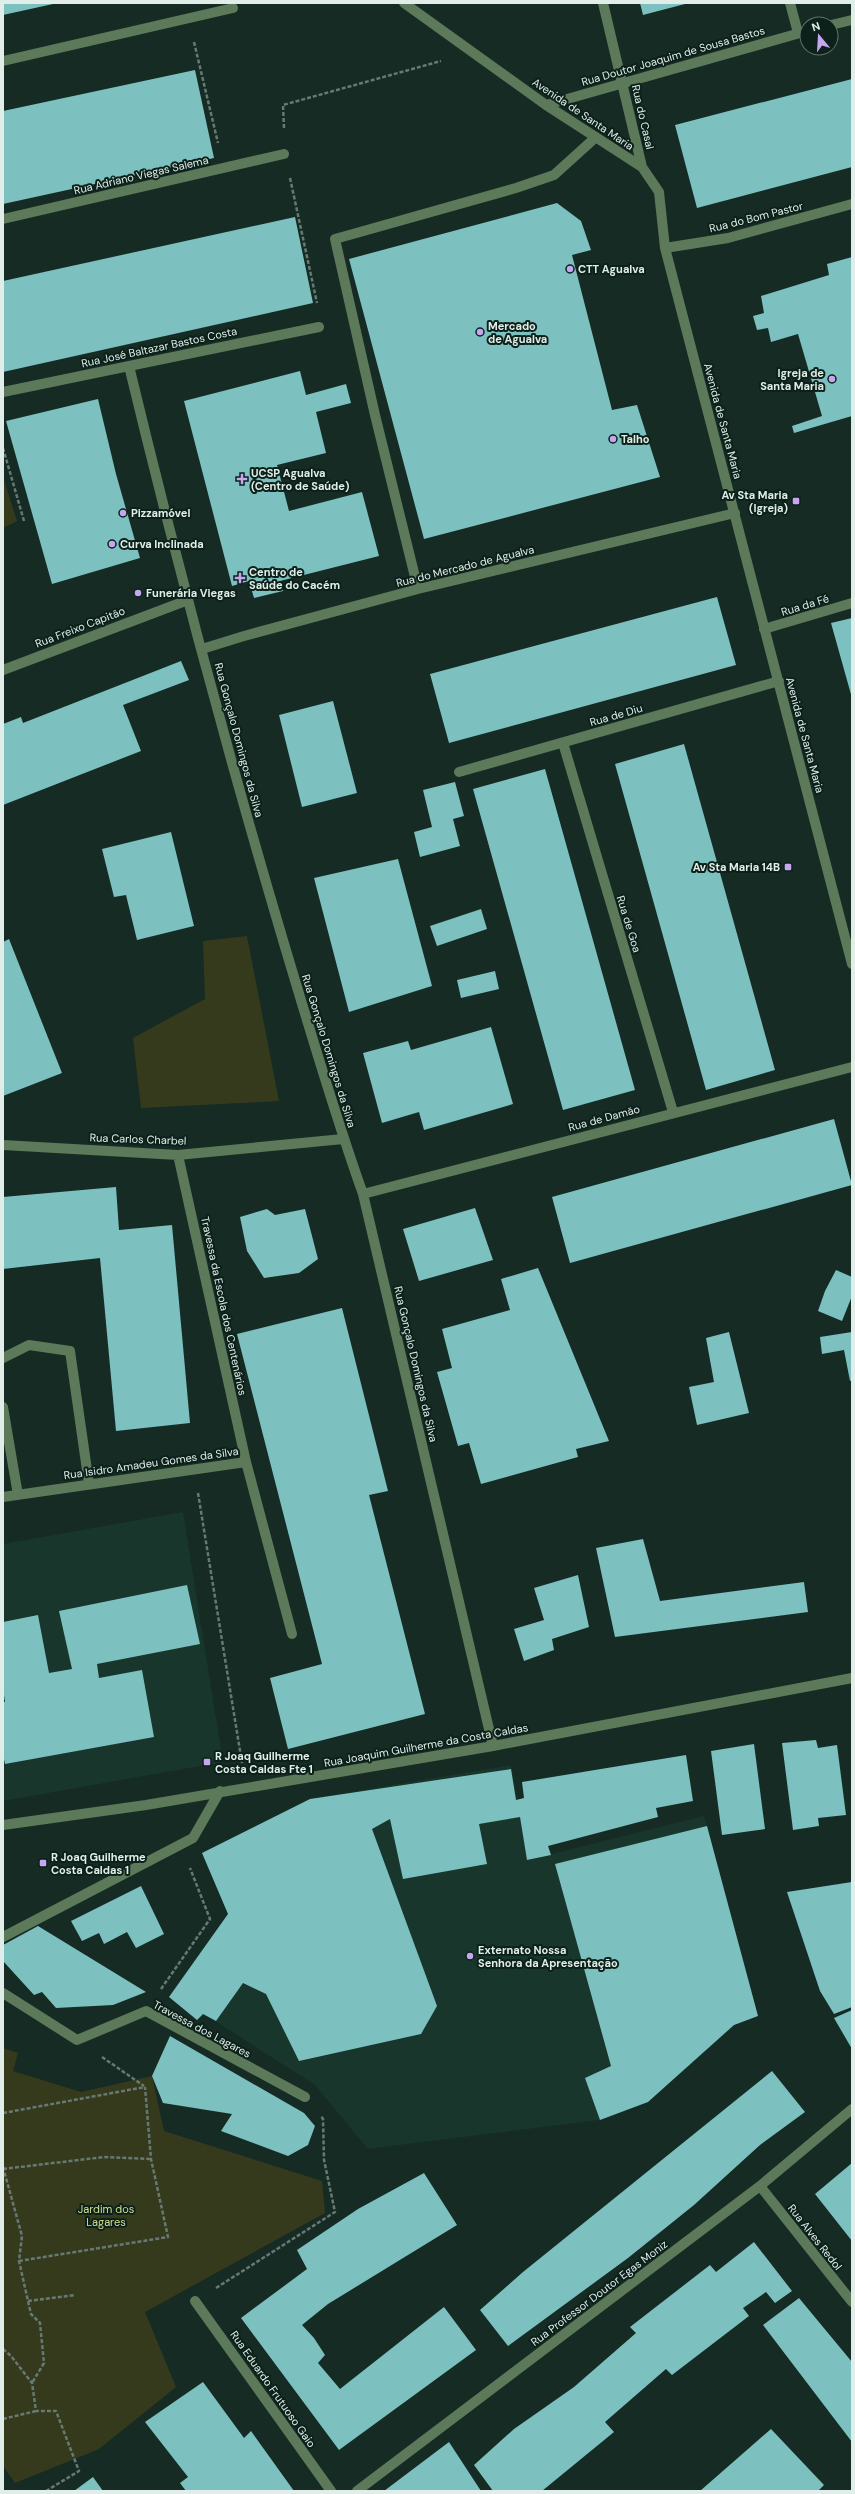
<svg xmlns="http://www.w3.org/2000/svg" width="855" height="2494" font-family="'DM Sans',sans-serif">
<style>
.built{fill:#18362c}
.green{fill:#363a1d}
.building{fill:#7cc0c0}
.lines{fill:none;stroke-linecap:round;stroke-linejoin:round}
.path{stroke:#677973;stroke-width:2.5;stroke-dasharray:4 2;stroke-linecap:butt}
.minor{stroke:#5c795a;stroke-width:10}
.poi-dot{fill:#c6a6f0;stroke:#0c211a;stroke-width:1.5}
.labels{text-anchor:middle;stroke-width:4;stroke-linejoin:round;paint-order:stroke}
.street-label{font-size:11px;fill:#e0ede8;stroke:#0c211a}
.poi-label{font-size:11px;font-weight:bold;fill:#e0ede8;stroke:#0c211a;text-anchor:start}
.park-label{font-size:11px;fill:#d1de92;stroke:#0c211a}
</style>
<rect width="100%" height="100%" fill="#152b24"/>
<path class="built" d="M183,1512L223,1762L3,1801V1544Z
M511,1765L528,1860L704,1816L758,2016L734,2025L648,2102L600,2120L368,2149L315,2085L204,2014L197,2020L169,1997L228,1914L202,1853L310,1799Z"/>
<path class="green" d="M3,477L17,521L3,528Z
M247,936L279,1101L141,1108L133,1038L205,999L203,941Z
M3,2048L18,2053L13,2071L81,2092L152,2076L164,2131L322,2181L325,2213L145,2312L176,2387L99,2449L15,2483L3,2466Z"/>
<path class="building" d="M3,3H53V4L3,15Z
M640,3H685V4L643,15Z
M195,70L214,158L3,204V111Z
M852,79V167L697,208L675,125Z
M557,203L581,221L591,250L572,255L612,410L637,405L660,477L424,539L349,259Z
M295,217L313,303L3,372V281Z
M852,257V416L794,433L792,426L822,416L798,334L771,342L768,328L757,330L753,316L764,313L761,296L829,275L827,264Z
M300,371L306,395L346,384L351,403L316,412L326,453L277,465L289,511L362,492L379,556L280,581L283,591L254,598L249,581L232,586L184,401Z
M98,399L116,474L140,558L52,584L6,421Z
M717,597L736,665L449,743L430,674Z
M852,618V698L831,623Z
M181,661L189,680L123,705L141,751L3,805V724L21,717L23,723Z
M333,701L357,793L302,807L279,715Z
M684,744L775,1070L706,1090L615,764Z
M545,769L635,1090L563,1110L473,789Z
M455,782L464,816L453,819L460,846L420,857L414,832L432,827L423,790Z
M171,832L194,926L137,940L126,895L114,897L102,849Z
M398,859L432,986L349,1012L314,878Z
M481,909L487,929L437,946L430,926Z
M9,939L62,1073L3,1096V942Z
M495,971L499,989L461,998L457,980Z
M491,1027L513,1104L424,1130L419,1112L382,1123L363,1053L408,1041L411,1050Z
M834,1119L852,1185L570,1263L552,1197Z
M116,1187L119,1230L172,1225L190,1423L116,1431L100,1258L3,1269V1197Z
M475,1208L493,1260L419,1281L403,1229Z
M267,1209L275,1215L305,1209L318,1259L299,1273L264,1278L247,1251L240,1217Z
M538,1268L609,1441L576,1449L578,1457L481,1484L469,1443L458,1446L437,1372L452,1368L442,1329L510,1310L501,1279Z
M836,1270L852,1277V1296L842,1321L818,1311L825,1291Z
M342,1308L388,1491L369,1495L425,1714L288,1749L270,1678L322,1664L237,1334Z
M729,1332L749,1413L697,1425L689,1387L714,1382L706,1338Z
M852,1332V1380L850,1381L844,1350L822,1354L820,1337Z
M643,1539L660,1601L804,1582L808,1612L615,1637L596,1548Z
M578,1575L589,1627L552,1639L554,1650L524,1661L514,1629L544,1620L534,1588Z
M187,1585L200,1644L97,1664L99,1678L142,1670L154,1737L5,1764L3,1754V1702H5L3,1688V1622L38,1615L49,1673L72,1669L59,1611Z
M816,1740L818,1748L837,1745L846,1815L818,1818L819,1826L793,1830L782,1743Z
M754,1744L765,1829L722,1835L711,1751Z
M686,1755L693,1801L656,1808L658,1817L548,1846L551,1855L527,1860L520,1817L479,1824L487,1864L403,1879L390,1819L372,1829L437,2006L421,2034L299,2061L266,1994L243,1983L216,2021L203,2014L197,2020L169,1997L228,1914L202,1853L310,1799L511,1769L516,1800L524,1798L522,1782Z
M707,1826L758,2016L734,2025L648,2102L600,2120L585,2078L611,2066L555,1864Z
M852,1882V2007L834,2014L820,1991L787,1892Z
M141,1886L164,1934L136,1948L127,1932L104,1944L99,1933L82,1941L71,1921Z
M38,1926L146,1992L113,2005L56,2008L42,1992L34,1995L3,1961V1945Z
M852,2010V2049L834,2018Z
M170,2036L304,2113L315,2126L308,2145L288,2156L221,2131L232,2114L163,2103L152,2076Z
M772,2071L805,2112L760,2145L694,2205L628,2258L508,2346L480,2310L523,2272Z
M852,2163V2241L815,2194Z
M424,2173L457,2225L328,2304L302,2325L314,2338L325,2355L318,2363L340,2389L444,2307L476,2350L339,2450L241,2318L307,2269L297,2250L358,2209Z
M754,2242L792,2291L775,2303L766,2292L743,2308L749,2316L672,2375L666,2369L605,2422L614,2432L542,2491H493L474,2465L514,2429L574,2387L636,2333L630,2327L710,2265L716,2272Z
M799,2298L852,2362V2442L763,2325Z
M203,2382L244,2438L251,2431L294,2491H186L180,2483L188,2477L145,2422Z
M771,2429L824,2485L818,2491H700Z
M449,2442L481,2491H384Z
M93,2477L103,2491H74Z"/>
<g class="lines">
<path class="path" d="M194,42L218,143
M284,128L283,105L441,61
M290,178L317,303
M3,448L24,521
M198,1493L242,1763
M161,1989L210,1919L190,1868
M102,2057L144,2086
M3,2113L145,2087
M3,2167L22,2236L19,2261L28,2301L31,2314L40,2323L44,2363L32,2383
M3,2169L104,2157L151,2159
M19,2261L168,2237L151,2159L145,2087
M216,2288L335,2212L324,2160L323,2119L321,2116
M28,2301L75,2295
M3,2349L11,2356L32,2383L36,2411H56L79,2471L46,2491
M3,2419L36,2411"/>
<path class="minor" d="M404,3L546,105L642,167L659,192L665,248L852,964
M603,3L642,167
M790,3L798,33
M831,25L852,20
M3,61L233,8
M546,105L807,31
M3,219L284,154
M665,248L728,238L852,204
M129,366C176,561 228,755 285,947C310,1030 334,1113 363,1194L493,1746
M3,392L319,327
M418,589L375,415L335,239L516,188L554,175L596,137
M764,629L852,603
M202,649L244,636L418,589L735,513
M3,670L188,600
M563,743L673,1112
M459,772L779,681
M3,1145L178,1155L343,1139
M178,1155L246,1462
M363,1194L852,1067
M3,1358L29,1345L70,1351L89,1484
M3,1407L18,1495
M3,1497L246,1462L292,1634
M3,1825L146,1805L493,1746L852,1678
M3,1937L193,1838L220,1791
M3,1993L77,2040L146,2011L305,2097
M760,2186L852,2302
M195,2301L331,2491
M357,2491L760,2186L852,2109"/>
</g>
<g class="poi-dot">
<circle cx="570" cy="269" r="4"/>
<circle cx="480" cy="332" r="4"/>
<circle cx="832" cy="379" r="4"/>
<circle cx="613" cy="439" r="4"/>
<path d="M240 473h4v4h4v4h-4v4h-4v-4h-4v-4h4z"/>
<rect x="792" y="497" width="8" height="8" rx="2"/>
<circle cx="123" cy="513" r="4"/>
<circle cx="112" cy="544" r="4"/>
<path d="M238 572h4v4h4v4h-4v4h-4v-4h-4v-4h4z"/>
<circle cx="138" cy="593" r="4"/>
<rect x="784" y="863" width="8" height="8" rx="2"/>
<rect x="203" y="1758" width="8" height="8" rx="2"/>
<rect x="39" y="1859" width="8" height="8" rx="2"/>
<circle cx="470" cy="1956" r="4"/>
</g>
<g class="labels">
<g class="street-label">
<text transform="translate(673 56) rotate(-16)" y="4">Rua Doutor Joaquim de Sousa Bastos</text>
<text transform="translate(583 114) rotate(34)" y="4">Avenida de Santa Maria</text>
<text transform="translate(643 117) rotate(77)" y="4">Rua do Casal</text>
<text transform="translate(141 175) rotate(-13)" y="4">Rua Adriano Viegas Salema</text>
<text transform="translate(756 217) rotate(-14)" y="4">Rua do Bom Pastor</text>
<text transform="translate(159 347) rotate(-12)" y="4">Rua José Baltazar Bastos Costa</text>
<text transform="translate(723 421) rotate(75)" y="4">Avenida de Santa Maria</text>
<text transform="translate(465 566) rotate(-14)" y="4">Rua do Mercado de Agualva</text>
<text transform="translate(805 605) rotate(-17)" y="4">Rua da Fé</text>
<text transform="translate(80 627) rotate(-21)" y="4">Rua Freixo Capitão</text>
<text transform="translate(616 715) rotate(-16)" y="4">Rua de Diu</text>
<text transform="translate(805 735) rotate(75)" y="4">Avenida de Santa Maria</text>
<text transform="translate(239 740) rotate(75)" y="4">Rua Gonçalo Domingos da Silva</text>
<text transform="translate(629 924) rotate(73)" y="4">Rua de Goa</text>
<text transform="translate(329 1051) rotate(73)" y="4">Rua Gonçalo Domingos da Silva</text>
<text transform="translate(604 1118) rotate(-15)" y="4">Rua de Damão</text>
<text transform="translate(138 1139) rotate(2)" y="4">Rua Carlos Charbel</text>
<text transform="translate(224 1306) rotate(78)" y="4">Travessa da Escola dos Centenários</text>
<text transform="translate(416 1364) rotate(77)" y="4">Rua Gonçalo Domingos da Silva</text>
<text transform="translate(151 1463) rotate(-8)" y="4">Rua Isidro Amadeu Gomes da Silva</text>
<text transform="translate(426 1745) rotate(-10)" y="4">Rua Joaquim Guilherme da Costa Caldas</text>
<text transform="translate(202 2029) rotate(28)" y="4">Travessa dos Lagares</text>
<text transform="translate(815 2237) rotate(52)" y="4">Rua Alves Redol</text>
<text transform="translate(599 2293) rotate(-37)" y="4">Rua Professor Doutor Egas Moniz</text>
<text transform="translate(273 2389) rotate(55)" y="4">Rua Eduardo Frutuoso Gaio</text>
</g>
<g class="poi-label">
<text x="578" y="273">CTT Agualva</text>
<text x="488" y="330">Mercado<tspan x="488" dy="13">de Agualva</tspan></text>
<text x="824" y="377" text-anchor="end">Igreja de<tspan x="824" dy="13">Santa Maria</tspan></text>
<text x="621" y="443">Talho</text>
<text x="251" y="477">UCSP Agualva<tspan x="251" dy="13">(Centro de Saúde)</tspan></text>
<text x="788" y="499" text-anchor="end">Av Sta Maria<tspan x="788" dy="13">(Igreja)</tspan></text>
<text x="131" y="517">Pizzamóvel</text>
<text x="120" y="548">Curva Inclinada</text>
<text x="249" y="576">Centro de<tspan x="249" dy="13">Saúde do Cacém</tspan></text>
<text x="146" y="597">Funerária Viegas</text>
<text x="780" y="871" text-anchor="end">Av Sta Maria 14B</text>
<text x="215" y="1760">R Joaq Guilherme<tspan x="215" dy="13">Costa Caldas Fte 1</tspan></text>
<text x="51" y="1861">R Joaq Guilherme<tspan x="51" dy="13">Costa Caldas 1</tspan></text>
<text x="478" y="1954">Externato Nossa<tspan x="478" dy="13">Senhora da Apresentação</tspan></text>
</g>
<g class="park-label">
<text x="106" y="2213">Jardim dos<tspan x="106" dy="13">Lagares</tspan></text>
</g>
</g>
<rect width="855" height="2494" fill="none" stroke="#e0ede8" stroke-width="8"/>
<g transform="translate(819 36) rotate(342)"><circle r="19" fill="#0c211a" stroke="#61736c"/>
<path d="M0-3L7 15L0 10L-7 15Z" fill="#c6a6f0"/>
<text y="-6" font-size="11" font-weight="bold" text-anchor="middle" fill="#e0ede8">N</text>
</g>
</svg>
